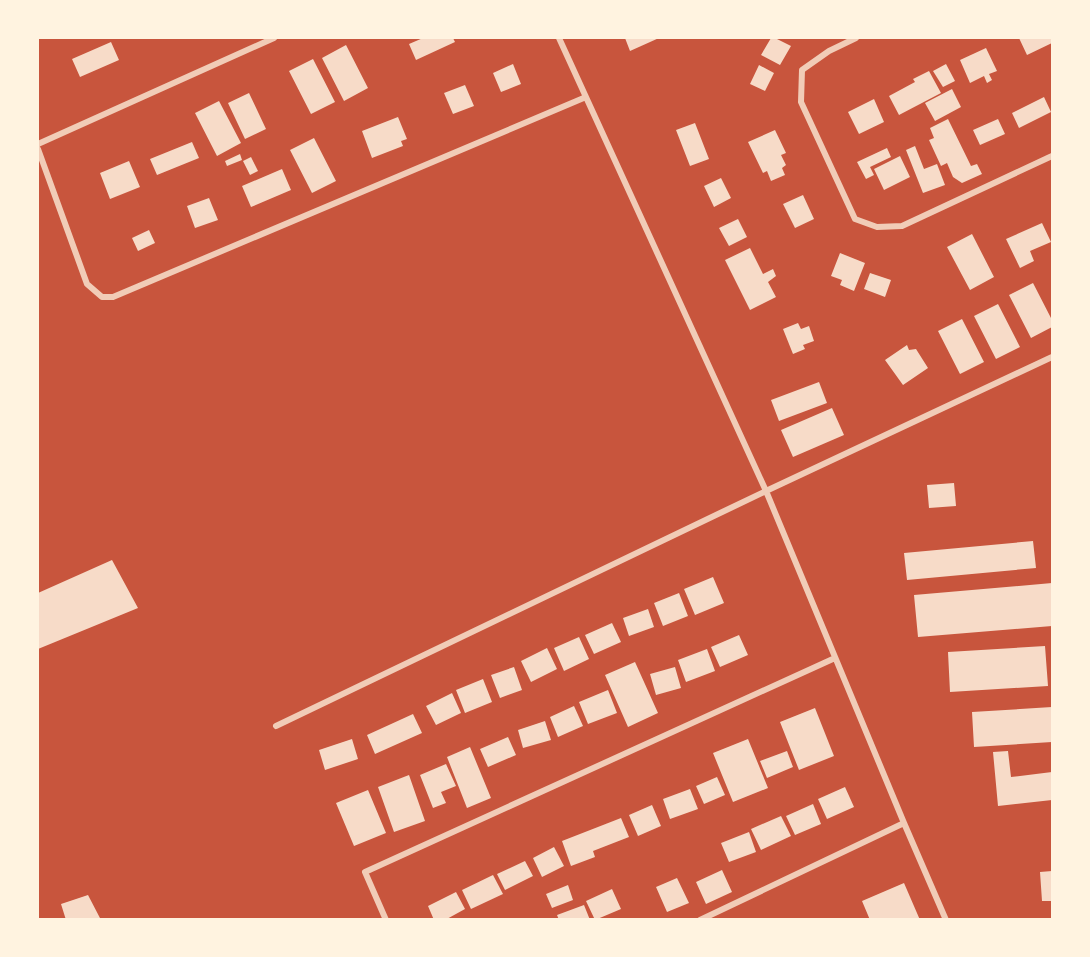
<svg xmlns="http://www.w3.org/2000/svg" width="1090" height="957" font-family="'IBM Plex Sans',sans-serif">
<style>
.building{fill:#f7dbc8}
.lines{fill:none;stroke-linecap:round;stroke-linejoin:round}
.minor{stroke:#f1ccb7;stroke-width:6}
</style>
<rect width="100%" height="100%" fill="#c8553d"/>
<path class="building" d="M423,38H453L455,42L416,60L409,44Z
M625,38H659L630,51Z
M771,38H775L791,46L780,65L761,55Z
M1019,38H1052V43L1027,55Z
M111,42L119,60L80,77L72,59Z
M346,45L368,88L344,101L322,58Z
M986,48L997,71L989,74L992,80L987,83L984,76L970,83L960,60Z
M313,59L335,102L311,114L289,71Z
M513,64L521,84L501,92L493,73Z
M946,64L955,81L943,87L933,71Z
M759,65L774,73L765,91L750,84Z
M929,71L941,93L899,115L889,96L915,82L913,79Z
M465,85L474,106L453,114L444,93Z
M952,89L961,107L935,121L925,103Z
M249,93L266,129L245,139L228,103Z
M1044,97L1051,112L1019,128L1012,113Z
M874,99L884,122L859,134L848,112Z
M219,101L241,143L217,156L195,113Z
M398,117L407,139L401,141L403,146L372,158L362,131Z
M948,119L971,166L977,164L982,174L962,183L953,177L947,163L941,166L929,140L934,138L930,128Z
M998,119L1005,134L980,145L973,130Z
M695,123L709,159L690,166L676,130Z
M775,130L786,153L781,155L786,165L782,168L785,175L771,181L767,171L763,173L748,142Z
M314,138L336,181L312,193L290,150Z
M192,142L199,158L157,175L150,159Z
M915,146L924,169L937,164L945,185L923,193L906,150Z
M887,148L891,157L870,167L874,175L866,179L857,162Z
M240,154L242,160L227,166L225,161Z
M900,156L910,177L884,190L874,169Z
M251,157L258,171L250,175L243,161Z
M129,161L140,187L110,199L100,173Z
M282,169L291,190L251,207L242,186Z
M721,178L731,198L714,207L704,186Z
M803,195L814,219L795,228L783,204Z
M209,198L218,220L195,228L187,206Z
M738,219L747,237L729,246L719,228Z
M1042,223L1051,242L1030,251L1034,261L1020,268L1006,239Z
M149,230L155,243L138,251L132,238Z
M972,234L994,277L970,290L947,247Z
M750,248L763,274L773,269L776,276L768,282L776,297L750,310L725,260Z
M840,253L865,263L854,291L840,285L842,280L831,276Z
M870,273L891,280L885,297L864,289Z
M1033,283L1052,320V327L1031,338L1009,295Z
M998,304L1020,347L996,359L974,316Z
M962,319L984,362L960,374L938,331Z
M798,323L801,329L809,326L814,341L803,345L805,349L793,354L783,329Z
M907,345L909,350L916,349L928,368L903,385L885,360Z
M819,382L827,403L779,421L771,400Z
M832,408L844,435L793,457L781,430Z
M954,483L956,506L929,508L927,485Z
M1033,541L1036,568L907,580L904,553Z
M112,560L138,608L38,649V593Z
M713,577L724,603L695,615L684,589Z
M1052,583V626L918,637L914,595Z
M679,593L688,616L663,626L654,603Z
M648,609L654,627L629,636L623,618Z
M612,623L621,642L594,654L585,635Z
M739,635L748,655L720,667L711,647Z
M579,637L589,659L564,671L554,648Z
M1045,646L1048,686L950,692L948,652Z
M547,648L557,669L531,682L521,661Z
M707,649L715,671L686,682L678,660Z
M635,662L658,713L628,727L605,675Z
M514,667L522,690L500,698L491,675Z
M675,667L681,688L656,695L650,674Z
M483,679L492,702L465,713L456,690Z
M608,690L617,713L588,724L579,702Z
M452,693L461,713L436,725L426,706Z
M574,706L583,726L558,737L550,717Z
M1052,707V742L974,747L972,712Z
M815,708L834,756L799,770L780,722Z
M413,714L422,733L375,754L367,735Z
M545,721L551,740L523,748L518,730Z
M508,737L516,755L488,767L480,749Z
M352,739L358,759L325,770L319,750Z
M748,739L768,788L733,802L713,753Z
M470,747L491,798L467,808L447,757Z
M787,751L793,767L767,778L760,761Z
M1008,751L1011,777L1052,772V800L998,806L993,752Z
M446,764L456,786L441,792L446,803L433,808L420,775Z
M409,775L425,821L394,832L378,787Z
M717,777L725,795L704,804L696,786Z
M845,787L854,807L827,819L818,799Z
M690,789L698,809L670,819L663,799Z
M368,790L386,833L354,846L336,803Z
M813,804L821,824L795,835L786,816Z
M652,805L661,826L638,836L629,815Z
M781,816L791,836L761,850L751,829Z
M621,818L629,837L593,851L595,857L571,866L562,841Z
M749,832L756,852L729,862L721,843Z
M554,847L564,866L542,877L533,858Z
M525,861L533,876L505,890L497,874Z
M722,870L732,892L706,904L696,882Z
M1052,871V901H1042L1040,872Z
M493,875L503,894L471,909L462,890Z
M677,878L689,903L667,912L656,887Z
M904,883L920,920H870L862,901Z
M568,885L573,900L552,908L546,894Z
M612,889L621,909L595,920L586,901Z
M456,892L465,909L445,920H434L428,906Z
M88,895L101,920H66L61,904Z
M584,905L590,920H559L557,915Z"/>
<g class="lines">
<path class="minor" d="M559,38L766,491L904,823L946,920
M856,38L829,51L802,70L801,102L855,219L877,227L902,226L1052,156
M38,144L274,38
M38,149L87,284L102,297H113L586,97
M276,726L766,491L1052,357
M386,920L365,872L835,658
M700,920L904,823"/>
</g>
<rect width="1090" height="957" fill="none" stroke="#fff3e0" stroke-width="78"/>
</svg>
